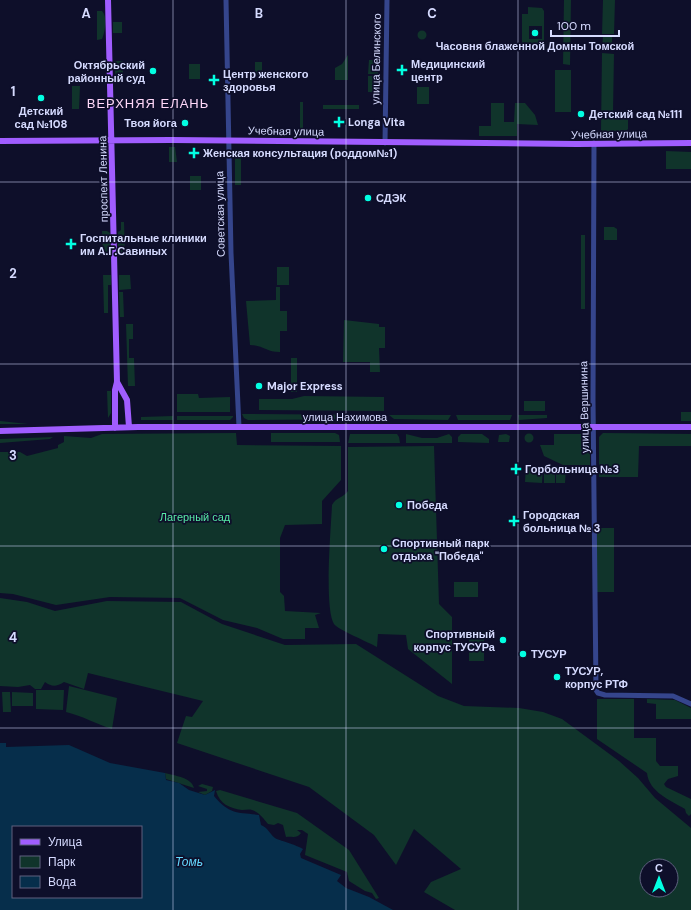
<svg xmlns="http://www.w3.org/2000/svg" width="691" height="910" font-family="'DM Sans',sans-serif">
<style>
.green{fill:#10342b;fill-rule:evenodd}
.water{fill:#062e4b;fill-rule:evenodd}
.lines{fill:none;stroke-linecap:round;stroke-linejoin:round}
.minor{stroke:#35458c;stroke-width:5}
.major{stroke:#a05dff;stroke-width:6}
.grid{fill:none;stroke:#d6dbff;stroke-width:1;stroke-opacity:0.55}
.poi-dot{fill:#02ffe2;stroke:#0e0f2a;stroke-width:1.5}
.labels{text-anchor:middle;stroke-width:3.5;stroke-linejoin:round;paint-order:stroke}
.poi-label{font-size:11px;font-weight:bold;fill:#d6dbff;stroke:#0e0f2a;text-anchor:start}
.street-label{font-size:11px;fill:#d6dbff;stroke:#0e0f2a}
.park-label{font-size:11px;fill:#57eaa6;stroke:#0e0f2a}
.water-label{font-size:12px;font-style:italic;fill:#64d9ff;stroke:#0e0f2a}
.quarter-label{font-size:13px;letter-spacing:1px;fill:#ffd8f9;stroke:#0e0f2a}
.grid-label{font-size:13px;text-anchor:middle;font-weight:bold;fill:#d6dbff;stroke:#0e0f2a;stroke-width:3.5;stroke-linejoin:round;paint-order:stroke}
</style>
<rect width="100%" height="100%" fill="#0e0f2a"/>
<path class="green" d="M564,0H571L570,65L563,64Z
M603,0H615L614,34H602Z
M528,7L542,8L544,11V49H522V14H528ZM529,26H542V39H529Z
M97,11H102C108,17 105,32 102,39L97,40Z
M113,22H122V33H113Z
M417.5 35a4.5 4.5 0 1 1 9 0a4.5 4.5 0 1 1-9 0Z
M603,35L612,36V51H602Z
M602,53L614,54L613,112H628V129L626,131H603L601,130Z
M348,55V80H335V68L342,64Z
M369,60H378V74H368Z
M114,61H123V81H116Z
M255,62H262V75H255Z
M189,64H200V79H189Z
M555,70H571V112H555Z
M368,76H378V92H368Z
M72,86H80L79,109H72Z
M417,87H429V104H417Z
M300,102H303V133H300Z
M491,103H504V122H514L515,103H525L535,115L538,125L517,124V136H479V126H491Z
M323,105H359V109H323Z
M169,147H175L177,162H169Z
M235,150H241V185H235Z
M666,151L691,152V169H666Z
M190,176H201V190H190Z
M121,222H124L125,255H118V232L121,230Z
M604,227H614L617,229V240H604Z
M102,231H107L110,233V256H103Z
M581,235H585V309H581Z
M277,267H289V285H277Z
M103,275H111V285H108V313H104Z
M119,275H130L131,289L119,290Z
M276,287H280V311H287V331H280V352C266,352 263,345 250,345L246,301L276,300Z
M119,292H123L124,317H120Z
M344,320L379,324V327H385V348H379L380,372H370V362H343Z
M126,324H133V339H129V358H134L135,386H128Z
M291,358H297V392H291Z
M107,391H111V413L108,418Z
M177,394H198L199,398L230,397V412H177Z
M304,396L384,397V411L259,410V399H292Z
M524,401H545V411H524Z
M681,412H691V421H681Z
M242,414L384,415L381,419L248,420L244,418Z
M389,415H451L448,420L394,419Z
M456,415H512L510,420H458Z
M518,415H547V418L519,420Z
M173,416V420H141V417Z
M177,416H233V417L230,420H177Z
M0,421L28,424H0Z
M236,433L237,445L341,446V480L322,501V524L285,525L280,538V592L284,596L285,611L321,613L315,615L319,628H305V639H283L257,628L223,620L180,598L110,597L56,605L13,594L0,593V452H20L27,456L58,448V445L64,442V436L91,438L102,434Z
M271,433H335L339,435L340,442H271Z
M603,433L691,434V446H639L638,477H599V437Z
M524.5 438a4.5 4.5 0 1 1 9 0a4.5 4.5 0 1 1-9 0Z
M350,434H397L399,437L400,443H348Z
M406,434L422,438H437L449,434L452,437V443H406Z
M461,434H482L489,439V443L458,442V437Z
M506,434L510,436L509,442H498L499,435Z
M554,434H583L584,440H590V465H563L544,456L540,445H554Z
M53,437L50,439L0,443V439Z
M434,446L439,604L452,617V684L408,649L406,635L378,634L377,647C370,643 337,629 334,624C324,607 331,528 332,505C336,497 343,498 348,491V447Z
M544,465L555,466V483H544Z
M526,466H543L542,483L525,482Z
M556,466L566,469L565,483H556Z
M597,528H614V592H596Z
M454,582H478V597H454Z
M0,598L27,602L55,611L107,601L181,602L222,624L285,645L356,644L438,696L464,706L519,708L543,712L562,719L619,761L638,778L655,798L691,828V910H455L424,892L431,882L461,869L414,829L396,865L374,835L309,787L177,743L186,716L192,717L203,701L88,673L84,689L64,682C56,687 52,687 45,682L41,689H35L30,685L18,687L0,686ZM647,866H671V890H647Z
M469,632H484V661H469Z
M69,686L117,698L112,729C96,724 83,716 66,712Z
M36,690H64L63,710L36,709Z
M2,692H10L11,712H3Z
M12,692L33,693V706H12Z
M597,699H634V738H656V761L660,766H678V776L668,779L664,784L666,787L691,799V814L689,816L686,813L685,809C670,800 649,792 647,773L597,739Z
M647,699L675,700L691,708V719H656V704L647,703Z
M165,773C175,776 191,777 194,788L166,779Z
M202,784L213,787L212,791L205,795L198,792L207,791V789L198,786Z
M220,790L297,813L349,850L379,898L376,899L372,893L365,891L349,881L347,872L305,855L308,834L302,830H297L301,833C297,839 292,836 286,837L283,825L278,823L274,825L268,824C264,819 259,812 252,810C249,809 245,810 242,810C229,808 220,804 216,791Z"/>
<path class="water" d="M0,743H6V747L69,745L110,763L165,773L166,780L179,783L189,790L205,795L215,790L214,796C230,815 237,812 259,815L261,825C268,828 269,833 275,838C278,840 297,845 303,849L300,854L301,858L341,875L337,881L346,888L369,897L393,910H0ZM13,827H141V897H13Z"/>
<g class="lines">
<path class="minor" d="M226,0L231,253L239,427
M385,143L387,0
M594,143L593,400L596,690L598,693L605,695L673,696L691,704"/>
<path class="major" d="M108,0L117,382L115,390V428
M0,141L171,140L577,144L691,143
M117,382L127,400L129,427
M0,431L138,427H691"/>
</g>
<path class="grid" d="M173,0V910M346,0V910M518,0V910M0,182H691M0,364H691M0,546H691M0,728H691"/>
<g class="poi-dot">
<circle cx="535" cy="33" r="4"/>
<path d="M400 64h4v4h4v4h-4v4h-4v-4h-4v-4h4z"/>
<circle cx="153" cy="71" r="4"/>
<path d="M212 74h4v4h4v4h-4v4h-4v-4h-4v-4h4z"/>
<circle cx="41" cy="98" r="4"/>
<circle cx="581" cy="114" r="4"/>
<path d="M337 116h4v4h4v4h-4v4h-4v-4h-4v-4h4z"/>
<circle cx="185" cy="123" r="4"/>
<path d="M192 147h4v4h4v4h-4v4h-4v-4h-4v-4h4z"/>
<circle cx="368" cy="198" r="4"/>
<path d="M69 238h4v4h4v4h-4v4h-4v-4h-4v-4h4z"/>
<circle cx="259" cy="386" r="4"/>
<path d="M514 463h4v4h4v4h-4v4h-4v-4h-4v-4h4z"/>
<circle cx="399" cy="505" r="4"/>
<path d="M512 515h4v4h4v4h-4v4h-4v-4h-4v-4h4z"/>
<circle cx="384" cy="549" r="4"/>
<circle cx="503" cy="640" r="4"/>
<circle cx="523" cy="654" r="4"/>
<circle cx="557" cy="677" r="4"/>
</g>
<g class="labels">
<g class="poi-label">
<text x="535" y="50" text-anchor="middle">Часовня блаженной Домны Томской</text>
<text x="411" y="68">Медицинский<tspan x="411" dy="13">центр</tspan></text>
<text x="145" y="69" text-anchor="end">Октябрьский<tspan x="145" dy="13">районный суд</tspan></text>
<text x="223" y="78">Центр женского<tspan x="223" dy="13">здоровья</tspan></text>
<text x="41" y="115" text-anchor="middle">Детский<tspan x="41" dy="13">сад №108</tspan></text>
<text x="589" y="118">Детский сад №111</text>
<text x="348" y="126">Longa Vita</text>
<text x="177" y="127" text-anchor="end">Твоя йога</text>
<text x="203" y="157">Женская консультация (роддом№1)</text>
<text x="376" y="202">СДЭК</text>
<text x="80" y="242">Госпитальные клиники<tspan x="80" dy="13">им А.Г.Савиных</tspan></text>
<text x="267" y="390">Major Express</text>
<text x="525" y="473">Горбольница №3</text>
<text x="407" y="509">Победа</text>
<text x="523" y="519">Городская<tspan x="523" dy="13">больница № 3</tspan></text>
<text x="392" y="547">Спортивный парк<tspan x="392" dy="13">отдыха "Победа"</tspan></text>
<text x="495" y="638" text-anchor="end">Спортивный<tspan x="495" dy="13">корпус ТУСУРа</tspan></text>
<text x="531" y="658">ТУСУР</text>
<text x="565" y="675">ТУСУР,<tspan x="565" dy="13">корпус РТФ</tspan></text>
</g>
<g class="street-label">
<text transform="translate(376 59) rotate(-89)" y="4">улица Белинского</text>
<text transform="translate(286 131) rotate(1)" y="4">Учебная улица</text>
<text transform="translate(609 134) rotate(-1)" y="4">Учебная улица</text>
<text transform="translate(103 179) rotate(-91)" y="4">проспект Ленина</text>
<text transform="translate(220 214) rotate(-91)" y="4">Советская улица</text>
<text transform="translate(584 407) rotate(-91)" y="4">улица Вершинина</text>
<text x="345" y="421">улица Нахимова</text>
</g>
<g class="park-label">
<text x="195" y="521">Лагерный сад</text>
</g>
<g class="water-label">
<text x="189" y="866">Томь</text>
</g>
<g class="quarter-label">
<text x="148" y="108">ВЕРХНЯЯ ЕЛАНЬ</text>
</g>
</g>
<g class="grid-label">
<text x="86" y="18">A</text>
<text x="259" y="18">B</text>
<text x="432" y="18">C</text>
<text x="13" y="96">1</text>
<text x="13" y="278">2</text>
<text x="13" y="460">3</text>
<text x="13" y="642">4</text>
</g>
<rect x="12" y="826" width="130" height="72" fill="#0e0f2a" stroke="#5e617f"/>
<rect x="20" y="839" width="20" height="6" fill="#a05dff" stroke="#5e617f"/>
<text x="48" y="846" font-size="12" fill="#d6dbff">Улица</text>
<rect x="20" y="856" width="20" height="12" fill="#10342b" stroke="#5e617f"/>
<text x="48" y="866" font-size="12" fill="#d6dbff">Парк</text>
<rect x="20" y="876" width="20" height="12" fill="#062e4b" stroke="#5e617f"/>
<text x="48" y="886" font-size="12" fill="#d6dbff">Вода</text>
<g transform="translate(659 878)"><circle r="19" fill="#0e0f2a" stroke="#5e617f"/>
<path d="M0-3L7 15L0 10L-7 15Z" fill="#02ffe2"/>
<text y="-6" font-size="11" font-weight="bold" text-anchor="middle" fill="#d6dbff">С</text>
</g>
<path d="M551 30v6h68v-6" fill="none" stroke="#d6dbff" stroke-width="2"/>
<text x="557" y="30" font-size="12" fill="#d6dbff" stroke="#0e0f2a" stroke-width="3" paint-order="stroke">100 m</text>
</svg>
